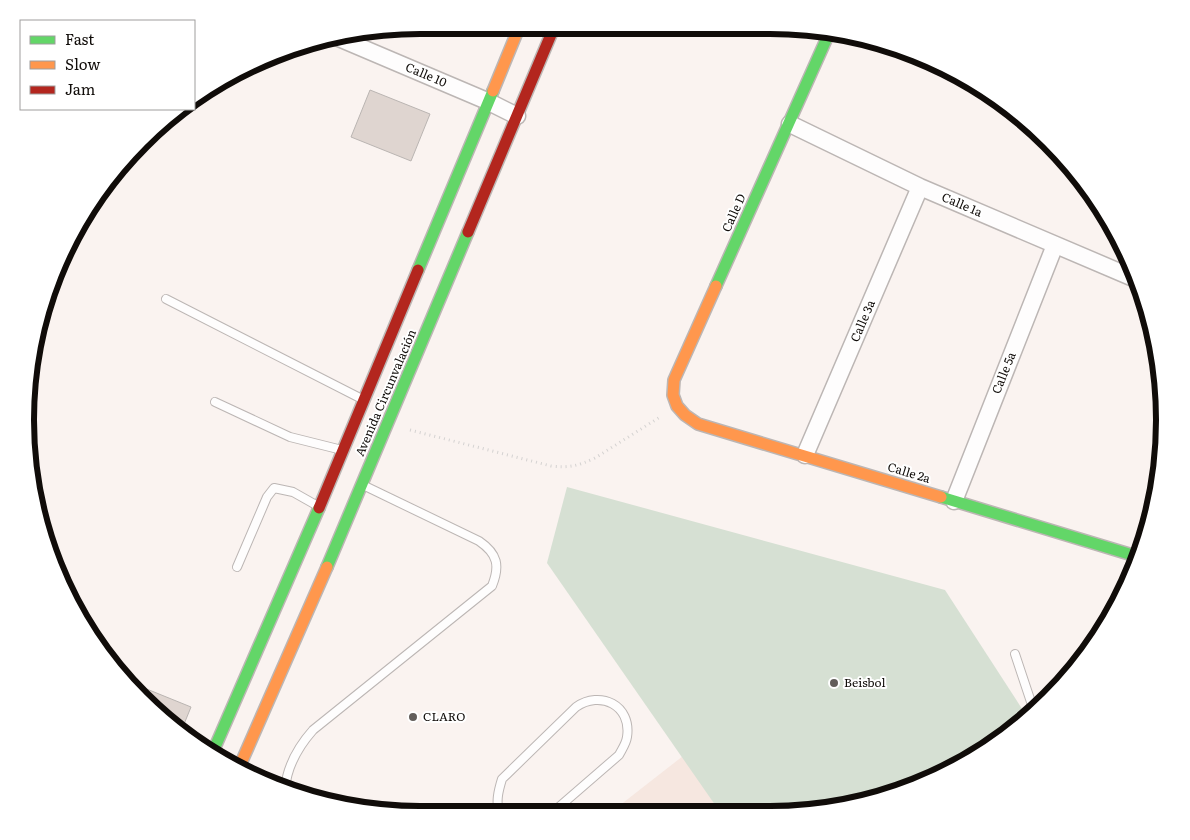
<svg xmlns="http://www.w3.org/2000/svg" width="1190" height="840" font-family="Literata,serif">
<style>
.built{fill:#f6e7e0}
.green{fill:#d6e0d3}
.building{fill:#dfd5d0;stroke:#bab5b2}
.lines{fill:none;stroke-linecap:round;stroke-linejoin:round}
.lane-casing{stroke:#bcb6b4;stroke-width:10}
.street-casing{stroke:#bcb6b4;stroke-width:19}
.fast-casing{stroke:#bcb6b4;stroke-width:14}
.slow-casing{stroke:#bcb6b4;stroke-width:14}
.jam-casing{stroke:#bcb6b4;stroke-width:14}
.path{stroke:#d4d2d1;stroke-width:3;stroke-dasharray:1 4;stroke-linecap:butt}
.lane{stroke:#fefdfd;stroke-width:8}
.street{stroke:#fefdfd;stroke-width:16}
.fast{stroke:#63d668;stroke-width:11}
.slow{stroke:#ff974d;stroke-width:11}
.jam{stroke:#b3261e;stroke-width:11}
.poi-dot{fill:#625d5a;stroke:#fff;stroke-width:2}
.labels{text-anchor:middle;stroke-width:4;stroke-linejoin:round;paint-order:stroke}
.street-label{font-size:12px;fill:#100c09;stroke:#fff}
.poi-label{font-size:12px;fill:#100c09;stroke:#fff;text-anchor:start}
.rim{fill:none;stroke:#100c09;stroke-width:6}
</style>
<rect width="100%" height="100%" fill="#faf3f0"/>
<path class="built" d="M683,756L720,812L610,813Z"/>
<path class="green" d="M567,487L945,590L1028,718L944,774L822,812H720L547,563Z"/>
<path class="building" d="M370,90L430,114L411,161L351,137Z
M122,679L191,707L180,734L123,681Z"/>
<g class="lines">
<g class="lane-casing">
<path id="lane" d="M166,299L360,398
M215,402L290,437L338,449
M237,567L267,497L274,488L293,492L316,505
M1015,654L1032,705L1036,711
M285,789C287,767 298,747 313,730L492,586C500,566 498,554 479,541L367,487
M499,814C496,801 498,792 502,779L576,707C600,690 632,705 627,737C626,744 622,749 619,755L552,813"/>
</g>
<g class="street-casing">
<path id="street" d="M334,36L487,101L517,116
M790,124L920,187L1138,280
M805,455L920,187
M954,501L1055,245"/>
</g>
<g class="fast-casing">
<path id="fast" d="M418,270L493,91
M716,286L830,31
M941,497L1139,557
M327,567L468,232
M212,754L319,508"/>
</g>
<g class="slow-casing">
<path id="slow" d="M493,91L520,25
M716,286L674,380L673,395L677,406L685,415L698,424L941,497
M238,770L327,567"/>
</g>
<g class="jam-casing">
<path id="jam" d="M468,232L555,25
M319,508L418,270"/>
</g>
<path class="path" d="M410,430L551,466C569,468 578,466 595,458L660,417"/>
<use href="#lane" class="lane"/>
<use href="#street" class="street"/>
<use href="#fast" class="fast"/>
<use href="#slow" class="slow"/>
<use href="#jam" class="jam"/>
</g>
<g class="poi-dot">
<circle cx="834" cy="683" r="5"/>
<circle cx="413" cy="717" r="5"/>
</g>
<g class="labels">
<g class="street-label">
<text transform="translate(426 75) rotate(23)" y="4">Calle 10</text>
<text transform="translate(962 205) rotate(23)" y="4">Calle 1a</text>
<text transform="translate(734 213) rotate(-66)" y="4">Calle D</text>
<text transform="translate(863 321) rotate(-67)" y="4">Calle 3a</text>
<text transform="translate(1004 373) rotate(-68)" y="4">Calle 5a</text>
<text transform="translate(386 393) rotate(-67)" y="4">Avenida Circunvalación</text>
<text transform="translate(909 473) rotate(17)" y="4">Calle 2a</text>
</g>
<g class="poi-label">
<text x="844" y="687">Beisbol</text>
<text x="423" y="721">CLARO</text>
</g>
</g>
<path d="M0 0H1190V840H0ZM420 34H770A386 386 0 0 1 1156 420V420A386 386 0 0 1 770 806H420A386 386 0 0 1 34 420V420A386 386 0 0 1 420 34Z" fill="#fff" fill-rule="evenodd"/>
<path class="rim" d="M420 34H770A386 386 0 0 1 1156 420V420A386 386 0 0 1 770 806H420A386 386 0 0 1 34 420V420A386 386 0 0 1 420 34Z"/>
<rect x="20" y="20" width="175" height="90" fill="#ffffff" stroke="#9f9e9d"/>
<rect x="30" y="36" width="25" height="8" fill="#63d668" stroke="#9f9e9d"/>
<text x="65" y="45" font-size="15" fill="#100c09">Fast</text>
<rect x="30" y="61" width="25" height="8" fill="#ff974d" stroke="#9f9e9d"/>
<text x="65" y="70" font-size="15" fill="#100c09">Slow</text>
<rect x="30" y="86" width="25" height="8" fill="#b3261e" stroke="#9f9e9d"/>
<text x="65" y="95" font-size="15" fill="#100c09">Jam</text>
</svg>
